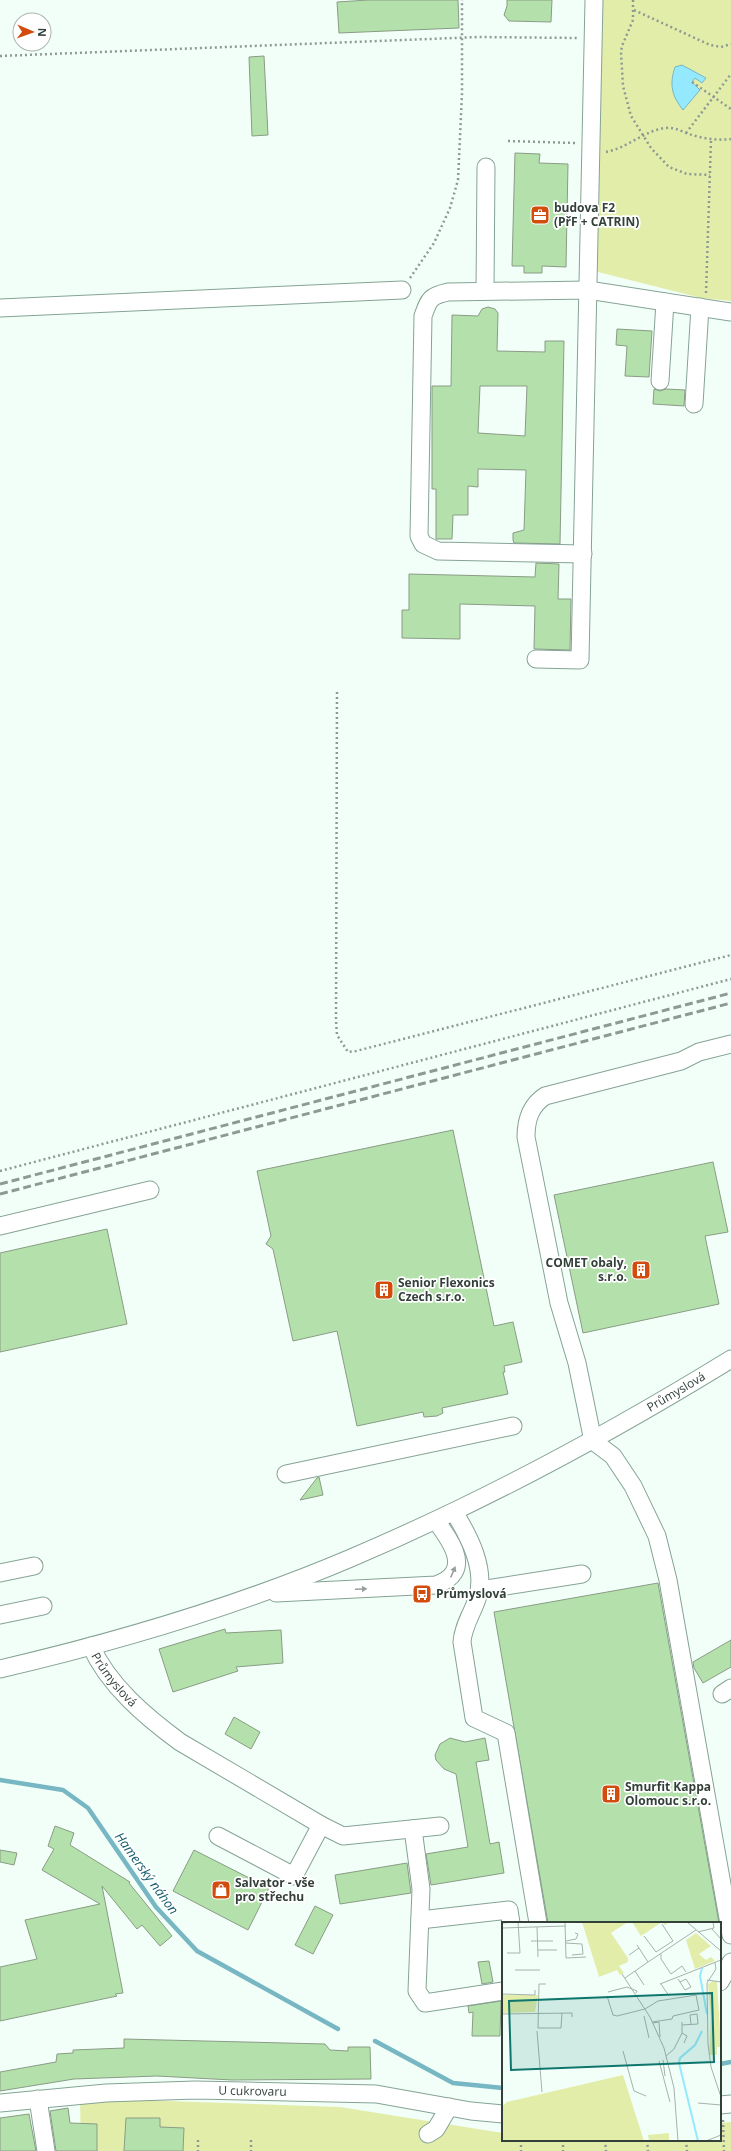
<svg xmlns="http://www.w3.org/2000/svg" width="731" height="2151" font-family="'Open Sans',sans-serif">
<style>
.green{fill:#e3edaa}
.water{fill:#94e9fe;stroke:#77b6c3}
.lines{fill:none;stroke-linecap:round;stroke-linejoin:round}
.stream{stroke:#77b6c3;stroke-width:4.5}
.building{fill:#b4e1ab;stroke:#899c85;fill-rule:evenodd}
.minor-casing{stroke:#85a395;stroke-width:19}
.path{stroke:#8d9a93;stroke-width:2.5;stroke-dasharray:2 3;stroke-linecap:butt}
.minor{stroke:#fff;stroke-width:17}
.rail{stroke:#8d9a94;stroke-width:3;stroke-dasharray:8 4;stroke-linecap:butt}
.oneway{fill:#99a09c}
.labels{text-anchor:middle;stroke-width:3.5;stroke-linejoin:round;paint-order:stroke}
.poi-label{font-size:12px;font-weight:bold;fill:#33403a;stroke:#fff;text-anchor:start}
.street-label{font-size:12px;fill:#33403a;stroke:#fff}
.water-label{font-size:13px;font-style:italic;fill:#155c6b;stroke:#fff}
.inset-river{fill:none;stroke:#94e9fe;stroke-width:2}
.inset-road{fill:none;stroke:#a6b3ac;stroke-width:1}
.view{fill:#0f766e;fill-opacity:0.15;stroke:#0f766e;stroke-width:2}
.inset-edge{fill:none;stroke:#33403a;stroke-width:2}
</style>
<rect width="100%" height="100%" fill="#f2fff8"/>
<path class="green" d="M599,0H731V301L701,298L598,272L595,263Z
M80,2098L340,2107L503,2133V2140H720V2123L731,2122V2151H81Z"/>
<path class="water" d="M682,65L706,78L702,83L695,78L692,82L700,90L683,110C672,96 669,85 675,67Z"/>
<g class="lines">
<path class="stream" d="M0,1780L63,1790L88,1808L156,1907L197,1951L338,2029
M375,2041L453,2083L503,2088
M720,2064L731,2062"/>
</g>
<path class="building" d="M368,0H458L459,28L339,33L337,2Z
M507,0H552L551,22L509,21L504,15L507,6Z
M264,56L268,135L252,136L249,57Z
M515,153L540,154L539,163L568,164L566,267L542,266V273H524V266H512Z
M488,307L495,309L498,313L497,351L545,352V341H564L560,544L514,543L513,540V533L524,530L526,470L478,469V487L468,486V515H453L452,539H436V489H432V386H451L452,315L478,316L482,309ZM480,386H527L525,436L478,433Z
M617,329L652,331L649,377L625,376L627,346L616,345Z
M654,389L660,391L666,389L685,390L684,406L653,404Z
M536,563L559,564L558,599H571L570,650L534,649L535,606L460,604V639L402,638V610H409V574L535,577Z
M453,1130L494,1326L513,1322L522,1362L504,1366L505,1372H503L508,1394L442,1408L443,1413L437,1416L424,1417L423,1412L357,1426L337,1331L293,1341L273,1249L266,1244L271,1236L257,1171Z
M713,1162L728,1232L705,1236L719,1304L583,1333L554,1195Z
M107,1229L127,1324L0,1352V1253Z
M319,1477L323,1495L300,1500L317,1478Z
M658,1583L719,1923H548L494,1612Z
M225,1629L226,1633L281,1630L283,1663L236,1667L238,1671L173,1692L159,1649Z
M731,1640V1667L703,1683L694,1668L693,1662Z
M234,1717L260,1732L251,1749L225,1734Z
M450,1738L465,1742L485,1738L489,1760L476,1762L490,1844L499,1842L504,1873L431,1885L426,1854L468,1847L456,1774L444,1769L436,1760L435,1755L440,1744Z
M55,1826L74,1833L70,1845L130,1882L129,1883L172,1936L160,1946L142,1925L137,1929L102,1886L123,1993L115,1994L117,1996L0,2021V1967L37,1959L25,1920L100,1904L42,1870L54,1849L48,1846Z
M0,1850L17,1853L14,1865L0,1862Z
M194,1850L269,1888L248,1930L173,1891Z
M407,1863L411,1893L340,1904L335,1875Z
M315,1906L333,1915L313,1954L295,1945Z
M489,1961L493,1982L482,1984L478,1962Z
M501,2001L500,2036H472L473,2012L469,2013L468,2006Z
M124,2039L325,2044L330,2050L348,2051V2047H370L371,2079L232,2080L157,2076L74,2079L0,2091V2072L56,2062L57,2054L73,2053V2050L124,2048Z
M68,2108L70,2123L97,2124V2151H56L50,2111Z
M29,2114L36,2151H0V2118Z
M126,2118H160V2127L184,2128L183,2151H124Z"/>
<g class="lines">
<g class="minor-casing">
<g id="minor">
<path d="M485,291L486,167"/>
<path d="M0,308L402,290"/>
<path d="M660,381L665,302"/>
<path d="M694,404L700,307"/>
<path d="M583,554L438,551L423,544L419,536L423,316C429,299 430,296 448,292L588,290L731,312"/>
<path d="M536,659L580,660L594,0"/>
<path d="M731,1044L699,1052L681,1061L545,1096C530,1106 526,1120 526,1137L559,1303L577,1363L593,1441L613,1456L633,1486L657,1536L668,1580L731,1935"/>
<path d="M0,1226L150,1190"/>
<path d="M286,1474L513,1426"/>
<path d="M454,1512C469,1536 487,1570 477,1599C472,1614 463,1626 462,1642L474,1718L506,1733L538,1923"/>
<path d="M0,1573L34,1566"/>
<path d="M480,1590L582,1574"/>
<path d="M276,1593L436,1585C473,1572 452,1542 436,1521"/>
<path d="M0,1615L43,1606"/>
<path id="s1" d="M91,1646C108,1685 146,1717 180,1742L321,1825L343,1836L440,1826"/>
<path id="s2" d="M0,1669C120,1641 238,1606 351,1558C483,1502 609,1434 731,1359"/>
<path d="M722,1694L731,1688"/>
<path d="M413,1829L421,1889L417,1991L425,2003L503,1991"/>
<path d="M218,1836L294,1876L321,1825"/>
<path d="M420,1920L509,1910L511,1923"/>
<path d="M720,1982L731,1962"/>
<path d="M38,2099L46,2151"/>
<path id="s3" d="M0,2103L106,2093L195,2090L376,2094L471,2111L503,2114"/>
<path d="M720,2105L731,2104"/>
<path d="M428,2134L436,2129L449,2107"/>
</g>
</g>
<path class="path" d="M633,0V20L622,46L621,52L623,86L631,116L651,148L669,167L687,174L710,175
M634,10L710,45L721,47L731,44
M0,56L479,37L577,38
M692,82L731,109
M686,133L731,74
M508,141L575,143
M606,152C627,148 644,131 665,128C673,127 679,130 686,133C700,138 716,141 731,139
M410,278L434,243L450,208L458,180L462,94V0
M706,293L711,140
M337,692L336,1021L337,1035L348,1052L356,1051L731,955
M0,1171L731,979
M723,2120L724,2151
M198,2140V2151
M251,2140V2151
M521,2140V2151
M563,2140V2151
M605,2140L606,2151
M647,2140L648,2151
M686,2140L687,2151"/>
<use href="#minor" class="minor"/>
<path class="rail" d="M0,1184L731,993
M0,1194L731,1003"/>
</g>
<defs><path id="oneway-solid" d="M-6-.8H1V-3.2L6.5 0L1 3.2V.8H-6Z"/></defs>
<g class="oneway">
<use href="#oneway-solid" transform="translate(453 1572) rotate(-67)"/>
<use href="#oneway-solid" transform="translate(361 1589) rotate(-2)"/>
</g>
<defs>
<g id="office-square" transform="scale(1)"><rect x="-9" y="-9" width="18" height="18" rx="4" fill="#d14c0d" stroke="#fff"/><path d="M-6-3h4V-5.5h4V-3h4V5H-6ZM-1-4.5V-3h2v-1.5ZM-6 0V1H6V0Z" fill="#fff"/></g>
<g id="building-square" transform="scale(1)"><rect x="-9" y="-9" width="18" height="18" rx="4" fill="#d14c0d" stroke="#fff"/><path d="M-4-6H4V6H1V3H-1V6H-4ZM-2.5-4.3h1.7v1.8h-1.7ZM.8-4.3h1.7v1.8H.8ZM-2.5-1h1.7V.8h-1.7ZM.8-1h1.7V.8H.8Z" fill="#fff"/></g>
<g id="bus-square" transform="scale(1)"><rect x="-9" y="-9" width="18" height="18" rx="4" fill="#d14c0d" stroke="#fff"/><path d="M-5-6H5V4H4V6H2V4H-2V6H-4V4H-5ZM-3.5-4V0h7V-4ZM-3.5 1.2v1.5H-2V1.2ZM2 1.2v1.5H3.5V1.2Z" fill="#fff"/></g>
<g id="shop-square" transform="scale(1)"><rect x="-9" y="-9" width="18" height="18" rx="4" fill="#d14c0d" stroke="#fff"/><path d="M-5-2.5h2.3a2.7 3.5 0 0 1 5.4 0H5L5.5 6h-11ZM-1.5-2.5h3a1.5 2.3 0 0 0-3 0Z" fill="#fff"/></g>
</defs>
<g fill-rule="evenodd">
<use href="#office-square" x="540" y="215"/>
<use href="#building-square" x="641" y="1270"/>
<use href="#building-square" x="384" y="1290"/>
<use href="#bus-square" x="422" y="1594"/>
<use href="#building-square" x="611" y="1794"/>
<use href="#shop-square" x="221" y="1890"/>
</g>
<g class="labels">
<g class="poi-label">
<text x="554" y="212">budova F2<tspan x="554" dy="14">(PřF + CATRIN)</tspan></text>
<text x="627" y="1267" text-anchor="end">COMET obaly,<tspan x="627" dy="14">s.r.o.</tspan></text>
<text x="398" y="1287">Senior Flexonics<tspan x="398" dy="14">Czech s.r.o.</tspan></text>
<text x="436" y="1598">Průmyslová</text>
<text x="625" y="1791">Smurfit Kappa<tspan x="625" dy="14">Olomouc s.r.o.</tspan></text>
<text x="235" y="1887">Salvator - vše<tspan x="235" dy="14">pro střechu</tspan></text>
</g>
<g class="street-label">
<text dy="4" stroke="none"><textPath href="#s2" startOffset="734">Průmyslová</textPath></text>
<text dy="4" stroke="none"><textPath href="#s1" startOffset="41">Průmyslová</textPath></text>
<text dy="4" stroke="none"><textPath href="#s3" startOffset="253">U cukrovaru</textPath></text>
</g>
<g class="water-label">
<text transform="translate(147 1873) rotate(54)" y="5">Hamerský náhon</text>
</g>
</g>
<g transform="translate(502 1922)">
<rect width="219" height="219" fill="#f2fff8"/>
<path d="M80,0H126L109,11L126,36V40L117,44L122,51L118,53L115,48L97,55ZM130,0H167L163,3L160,0L139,14ZM194,11L209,24L197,32L204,38L209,35L213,39L193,47L184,18ZM211,59L215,60L219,125H215V133H207L209,94L206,62ZM0,73H36L33,90L0,91ZM121,153L142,219H0V184L5,180ZM167,211V219H147L146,213Z" fill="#e3edaa"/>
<path class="inset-river" d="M200,46L198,54L205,92M196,219L177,141L178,136L193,123L200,109"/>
<path class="inset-road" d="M63,0L64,36L84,35M185,0L219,29M1,1L13,0M35,5L36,35M0,6L64,4M210,7L219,17M196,10L212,6L211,0M142,14L154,30L171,19L160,2M29,19H51M64,19L74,17L76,12L73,11M64,21L80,22L81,32L70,33M135,23L146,40L194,8M36,28H55M5,31H18L16,0M159,32V37L169,52L180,44L184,50M127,33L137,26M213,41L214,47L205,61L206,122L209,145L219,175M13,48H38M133,49L142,63M120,52L148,95L162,126L172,166L176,219M123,56L146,40M176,57L178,60L183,68L189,65L184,57L178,60M205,58L219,60M44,62H37L36,106H59L60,91M158,62L219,38M159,62L167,74M106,70L125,65L135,69L134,71M0,72L33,73V68M105,74L111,93L115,94L143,87L156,79L194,73L197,88L171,94L170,97L150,100M0,92L70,91V95M142,94L147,116M151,101L157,100L158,115M180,103L196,102L195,92L188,93L189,102M35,109L40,170M180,111L185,114L182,121M121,129L132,169L144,174M164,134L172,127L180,111V100M161,138L163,154M157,139L168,180M196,181L219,183M204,219L219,213"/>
<path class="view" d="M210,71L212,140L9,148L7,79Z"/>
<rect width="219" height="219" class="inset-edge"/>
</g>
<g transform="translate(32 32) rotate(92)"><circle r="19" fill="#ffffff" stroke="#adb3b0"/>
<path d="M0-3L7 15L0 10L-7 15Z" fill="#d14c0d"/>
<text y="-6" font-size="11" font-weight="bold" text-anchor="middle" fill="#33403a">N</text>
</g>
</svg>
